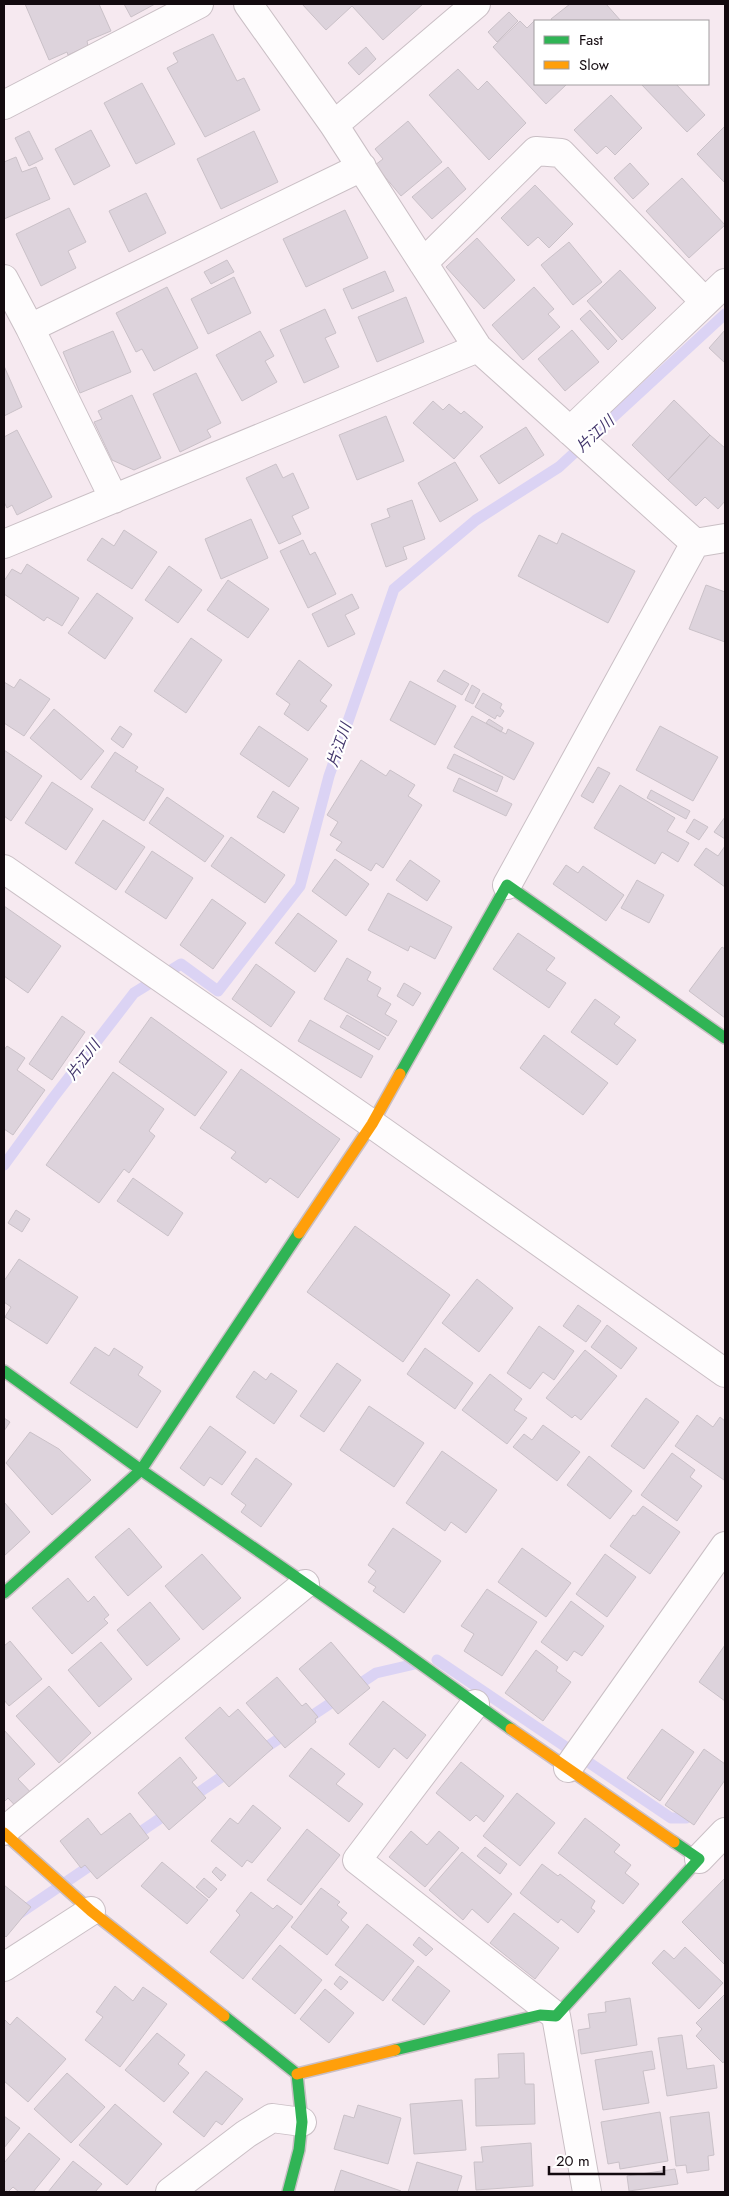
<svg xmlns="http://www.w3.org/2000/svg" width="729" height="2196" font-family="Jost,'Noto Sans JP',sans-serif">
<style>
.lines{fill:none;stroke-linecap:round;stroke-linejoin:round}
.stream{stroke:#dbd3f4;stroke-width:11}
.building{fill:#ddd3dc;stroke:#cac1c8}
.street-casing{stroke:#cabfc5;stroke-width:30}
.fast-casing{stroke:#cabfc5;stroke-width:14}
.slow-casing{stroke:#cabfc5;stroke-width:14}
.street{stroke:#fefcfd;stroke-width:28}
.fast{stroke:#30b455;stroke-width:11}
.slow{stroke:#ff9f0a;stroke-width:11}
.labels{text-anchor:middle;stroke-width:4.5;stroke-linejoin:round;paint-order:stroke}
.water-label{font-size:15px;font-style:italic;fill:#42356b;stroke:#fff}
</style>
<rect width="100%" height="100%" fill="#f6e9f0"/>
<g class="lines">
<path class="stream" d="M4,1165L53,1098L134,993L181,964L218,991L300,886L329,776L394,589L476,520L559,467L725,314
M437,1660L671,1818H686L694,1809
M304,1721L376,1673L415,1664
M259,1752L289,1732
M188,1800L233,1769
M130,1839L171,1811
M4,1924L100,1859"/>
</g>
<path class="building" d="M25,4H99L111,31L87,41L88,46L68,55L67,52L49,60Z
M124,4H155L131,17Z
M302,4H423L383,40L352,6L326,30Z
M570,4H606L621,21H552L551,19Z
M509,12L518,21L497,42L488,32Z
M520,21L527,28L534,21L535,22V84H567L546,104L493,47Z
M213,34L237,81L244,78L260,110L205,137L167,68L178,62L173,53Z
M366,47L376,59L359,75L348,63Z
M458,69L478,90L487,81L526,123L489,160L429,95Z
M142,83L175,144L136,164L104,103Z
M641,84H676L705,115L687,132Z
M611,95L642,128L615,155L606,146L597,154L574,130Z
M408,121L442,162L401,196L375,165L383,159L375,149Z
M725,126V183L697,154Z
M91,130L110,166L74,185L55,149Z
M29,131L43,159L29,166L15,138Z
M254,131L278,182L221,209L197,159Z
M16,157L22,172L36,167L50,199L4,219V162Z
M630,163L649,184L633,199L614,178Z
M448,167L466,189L432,219L412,197Z
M682,178L725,225L689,258L646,211Z
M535,185L573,224L549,248L538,237L528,246L501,218Z
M146,193L166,233L129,252L109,211Z
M69,208L86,242L68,251L76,268L41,286L16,234Z
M345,210L368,258L306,287L283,239Z
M477,238L515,280L484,309L446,267Z
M569,242L602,282L573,305L541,265Z
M227,260L234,272L211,284L204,272Z
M620,270L656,308L622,340L587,301Z
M385,271L394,291L352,309L343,289Z
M234,277L251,313L208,334L191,299Z
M167,287L198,348L154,371L142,349L136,352L116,313Z
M534,287L554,309L548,314L560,327L523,360L492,325Z
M406,297L424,342L377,362L358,317Z
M325,309L336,333L325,338L339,367L304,383L280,330Z
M590,310L617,341L608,350L580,319Z
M572,330L599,362L565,391L538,359Z
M725,330V363L709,348Z
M113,331L131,372L80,393L63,352Z
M260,331L274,356L265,361L277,382L242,401L216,355Z
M4,366L22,407L4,416Z
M196,373L221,423L207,430L211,437L180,452L153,394Z
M132,395L161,458L134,470L112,460L94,422L102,419L98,411Z
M674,400L710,435L668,480L632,445Z
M433,401L443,410L449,404L461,414L464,411L483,427L454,459L413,423Z
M386,416L404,461L357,480L339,435Z
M526,427L544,455L499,484L480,456Z
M17,430L52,497L17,515L12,505L7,508L4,502V437Z
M710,435L725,448V501L718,509L705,497L696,506L668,480Z
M455,462L478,500L440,522L418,483Z
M276,464L283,478L293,473L309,508L292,516L301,534L279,544L246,478Z
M412,500L425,539L403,547L407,559L386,567L371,524L390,517L387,509Z
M251,519L268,558L221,579L205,539Z
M124,530L157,552L132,589L87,560L102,538L114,546Z
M562,533L635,571L608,623L518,576L539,535L557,544Z
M303,540L310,555L315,552L336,594L308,608L280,551Z
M27,564L79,598L62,626L47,617L44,621L4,594V581L12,569L21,574Z
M169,566L202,590L178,623L145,600Z
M228,580L269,609L248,638L207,610Z
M706,585L725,592V642L689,629Z
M97,593L133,618L105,659L68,633Z
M352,594L359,608L345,615L355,634L328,647L312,614Z
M191,638L222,660L186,713L154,691Z
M299,660L332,685L320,701L327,706L308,731L284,714L290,704L276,694Z
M444,670L469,684L462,695L437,681Z
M20,679L50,699L24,736L4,723V682L14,688Z
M410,681L456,706L435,745L390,720Z
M472,685L480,690L473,704L465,700Z
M483,693L502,704L500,708L504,711L500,717L497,715L495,719L475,707Z
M54,709L104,751L81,780L30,738Z
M472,716L506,734L508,729L534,743L514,780L454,747Z
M489,719L503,728L501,732L486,723Z
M120,726L132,734L123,748L111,739Z
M259,726L308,759L289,787L240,754Z
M660,726L718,757L693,801L636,770Z
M4,750L42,776L11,821L4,816Z
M115,752L138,767L135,771L164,789L144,821L91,787Z
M454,754L503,777L497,792L447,768Z
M361,760L386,776L390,770L415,785L408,796L422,805L383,868L376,863L371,871L336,850L342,842L330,835L338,822L327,815Z
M598,767L610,773L593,803L581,796Z
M459,778L512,804L506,816L453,791Z
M52,782L93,809L66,850L25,823Z
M620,785L675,818L667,831L689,843L678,862L662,852L655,864L594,828Z
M651,790L690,811L686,819L647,798Z
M273,791L299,808L284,833L257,817Z
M167,797L224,836L205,862L149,823Z
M725,817V839L714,832Z
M694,819L708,827L699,840L686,832Z
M103,820L145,847L116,890L75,863Z
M231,837L285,875L265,903L211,866Z
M725,846V887L694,865L706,848L718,856Z
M152,851L193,878L166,919L125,892Z
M335,859L369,884L346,916L312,891Z
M410,860L440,881L427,901L396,880Z
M566,865L578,873L583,866L624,895L606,921L553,884Z
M637,880L664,895L649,923L621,908Z
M388,893L452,927L435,959L410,946L408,951L368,930Z
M212,899L246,923L213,969L180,945Z
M4,906L61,946L28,993L4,976Z
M298,913L337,941L315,972L275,943Z
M518,933L555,958L546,970L566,983L549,1008L493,969Z
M722,947L725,949V1018L689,991Z
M347,958L371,972L367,980L381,988L377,996L391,1004L385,1014L397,1021L388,1036L324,999Z
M256,964L295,992L271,1027L232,999Z
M404,983L421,993L413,1006L397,996Z
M595,999L620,1017L614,1024L636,1040L617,1065L571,1032Z
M347,1015L386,1038L379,1050L340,1027Z
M62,1016L85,1032L52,1080L29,1064Z
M151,1017L227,1072L195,1116L119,1062Z
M310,1020L373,1056L361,1078L298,1041Z
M544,1035L608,1083L583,1115L520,1068Z
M7,1046L25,1058L17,1070L45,1090L13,1135L4,1129V1050Z
M241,1069L340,1139L298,1198L270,1178L266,1183L231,1158L236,1152L200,1128Z
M113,1072L164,1109L149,1131L155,1136L129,1173L124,1169L99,1203L46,1165Z
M133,1178L183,1213L168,1236L117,1201Z
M16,1210L30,1219L22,1232L8,1223Z
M355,1226L450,1295L403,1362L307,1292Z
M19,1259L78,1297L47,1344L5,1317L11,1307L4,1302V1281Z
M477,1279L513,1308L479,1352L442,1323Z
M578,1305L601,1321L586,1342L563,1326Z
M607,1325L637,1348L621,1369L591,1347Z
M539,1326L574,1351L554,1380L543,1372L530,1389L507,1373Z
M95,1347L109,1356L114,1348L143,1367L138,1375L161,1391L137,1428L70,1383Z
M425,1348L473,1383L455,1409L407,1374Z
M585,1350L617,1376L581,1420L575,1415L572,1418L546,1398Z
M337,1363L361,1380L324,1432L300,1416Z
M254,1371L266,1380L271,1373L297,1391L274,1424L236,1397Z
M490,1374L522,1399L514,1410L527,1418L507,1444L462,1410Z
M646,1398L679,1422L644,1469L611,1446Z
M369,1406L424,1443L394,1487L340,1450Z
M697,1415L713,1427L720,1417L725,1421L724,1480L675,1446Z
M4,1418L10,1422L4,1431Z
M543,1425L580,1452L557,1481L513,1447L524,1434L532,1440Z
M210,1426L246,1452L222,1485L210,1477L204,1486L180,1468Z
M30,1432L59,1449L91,1480L52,1515L6,1463Z
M442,1451L497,1490L466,1533L451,1522L445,1531L406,1503Z
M672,1453L695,1470L690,1477L702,1486L677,1521L641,1495Z
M589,1456L632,1491L610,1519L567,1485Z
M256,1458L292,1484L261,1527L241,1512L246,1505L231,1494Z
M4,1502L30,1532L4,1556Z
M643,1506L680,1532L650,1574L610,1546L633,1515L635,1516Z
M129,1528L162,1567L128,1596L95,1557Z
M393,1528L441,1561L404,1613L373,1591L376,1587L368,1582L376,1571L368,1565Z
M522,1548L571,1583L546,1617L498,1582Z
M202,1554L241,1598L203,1630L165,1586Z
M605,1554L636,1577L607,1617L576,1594Z
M68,1578L88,1602L94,1596L109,1615L104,1619L108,1623L72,1654L32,1608Z
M487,1589L537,1622L502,1676L464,1651L474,1634L461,1626Z
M571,1601L604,1626L582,1656L574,1651L567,1661L541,1642Z
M150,1602L180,1639L147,1666L117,1630Z
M10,1641L42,1679L9,1706L4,1700V1646Z
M101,1642L132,1679L99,1707L68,1670Z
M331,1642L370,1688L338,1714L299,1669Z
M725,1645V1701L699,1682Z
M536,1650L558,1667L556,1671L571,1682L543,1721L505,1693Z
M277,1677L302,1706L306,1703L318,1717L315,1719L316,1722L285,1748L246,1703Z
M49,1686L91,1733L59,1763L16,1716Z
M383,1701L426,1735L407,1759L394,1748L379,1768L349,1744Z
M220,1707L229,1717L238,1709L273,1748L229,1787L185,1738Z
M662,1729L694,1752L660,1801L627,1778Z
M4,1730L35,1764L18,1779L37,1799L22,1813L8,1798L4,1802Z
M311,1748L345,1774L336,1784L363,1804L349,1822L289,1776Z
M704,1749L725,1764V1780L694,1825L665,1805Z
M180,1757L197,1778L192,1782L206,1798L169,1830L138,1793Z
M461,1762L504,1796L484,1822L476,1815L470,1821L436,1793Z
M517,1793L555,1823L520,1866L483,1836Z
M253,1805L281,1828L252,1863L247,1860L242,1867L211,1841L230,1818L238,1824Z
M130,1813L149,1838L97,1879L85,1865L81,1868L60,1841L88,1818L101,1835Z
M585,1818L620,1845L614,1852L631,1865L625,1873L639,1884L623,1904L558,1853Z
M307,1829L340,1855L301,1905L267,1880Z
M411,1831L427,1845L439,1831L459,1848L425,1887L389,1857Z
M485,1847L507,1864L500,1874L477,1856Z
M462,1852L512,1894L488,1923L472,1909L463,1920L429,1890Z
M162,1862L208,1900L187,1924L141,1886Z
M542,1864L558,1876L560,1874L595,1901L591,1908L595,1911L578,1933L561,1919L558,1923L520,1893Z
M216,1867L226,1875L221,1881L212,1872Z
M204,1878L217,1889L209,1898L196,1887Z
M725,1878V1965L682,1922Z
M4,1885L31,1907L6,1937L4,1935Z
M321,1888L340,1902L337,1905L347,1913L341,1920L349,1927L327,1955L291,1927Z
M251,1892L273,1909L277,1905L293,1917L243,1979L210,1952L240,1915L236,1911Z
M514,1913L559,1948L535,1979L490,1943Z
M367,1924L414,1961L383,2001L335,1965Z
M419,1937L433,1949L426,1956L413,1945Z
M280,1945L322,1980L295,2014L252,1979Z
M685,1947L723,1983L699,2009L652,1963L664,1950L674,1959Z
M418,1966L450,1991L424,2025L392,2000Z
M340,1976L348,1982L341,1990L334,1984Z
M115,1986L133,2001L143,1987L167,2004L120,2067L85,2040L103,2017L96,2012Z
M325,1989L354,2013L329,2043L300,2019Z
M725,1994V2060L723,2063L696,2036L702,2029L696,2023Z
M630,1998L637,2045L581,2054L578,2030L590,2028L588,2014L606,2012L605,2002Z
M17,2017L66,2059L28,2102L4,2081V2019L10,2025Z
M157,2033L185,2055L178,2064L189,2073L164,2102L125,2070Z
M682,2035L687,2069L714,2065L717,2088L667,2096L658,2038Z
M652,2051L655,2069L643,2071L649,2103L603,2110L595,2060Z
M524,2053L525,2084H534L535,2124L476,2126L475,2079L499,2078L498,2054Z
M206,2071L243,2099L222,2125L216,2121L204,2137L173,2112Z
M67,2073L105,2107L71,2143L34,2109Z
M462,2100L466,2150L414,2154L410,2104Z
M115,2104L162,2144L127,2185L79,2145Z
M358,2105L401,2118L388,2164L334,2149L344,2115L354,2118Z
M660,2112L668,2161L620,2169L619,2162L608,2164L601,2122Z
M709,2112L714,2155L708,2156L709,2170L687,2173L686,2165L676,2166L670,2117Z
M4,2116L20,2128L4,2148Z
M29,2133L60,2159L33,2192H19L13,2187L8,2192L4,2189V2163Z
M531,2143L533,2186L476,2190L474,2162H483L481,2147Z
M73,2161L102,2184L95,2192H48Z
M417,2162L462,2176L457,2192H408Z
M675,2169L678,2184L629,2191L627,2176Z
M341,2170L401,2191L400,2192H334Z"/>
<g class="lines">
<g class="street-casing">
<path id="street" d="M248,4L334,125L478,348L695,543
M4,105L199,4
M334,125L476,4
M423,263L536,151L561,153L705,302
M4,279L30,328L114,499
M30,328L362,167
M570,431L725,283
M4,544L478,348
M4,869L372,1124L725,1373
M507,885L695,543L725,538
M475,1704L357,1860L556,2016L587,2192
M568,1768L725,1546
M4,1831L305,1584
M699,1859L725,1832
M4,1967L91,1911
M170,2192L246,2134L272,2118L302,2122"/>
</g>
<g class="fast-casing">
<path id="fast" d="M400,1074L507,885L725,1038
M4,1371L141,1470L390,1642L511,1729
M4,1593L141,1470L299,1233
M224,2016L297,2074L302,2122L299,2150L288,2192
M395,2050L540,2015L556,2016L699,1859L674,1842"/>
</g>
<g class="slow-casing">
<path id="slow" d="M299,1233L372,1124L400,1074
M511,1729L674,1842
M4,1833L91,1911L224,2016
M297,2074L395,2050"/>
</g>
<use href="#street" class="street"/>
<use href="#fast" class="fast"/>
<use href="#slow" class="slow"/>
</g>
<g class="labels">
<g class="water-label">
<text transform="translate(595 434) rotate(-43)" y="5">片江川</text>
<text transform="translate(339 745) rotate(-71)" y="5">片江川</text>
<text transform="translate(83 1060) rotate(-53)" y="5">片江川</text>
</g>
</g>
<rect width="729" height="2196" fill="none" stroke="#130a0f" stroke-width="10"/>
<rect x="534" y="20" width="175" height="65" fill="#ffffff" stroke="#a19d9f"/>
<rect x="544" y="36" width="25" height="8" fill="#30b455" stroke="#a19d9f"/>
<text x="579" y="45" font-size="15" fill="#130a0f">Fast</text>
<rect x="544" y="61" width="25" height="8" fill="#ff9f0a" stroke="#a19d9f"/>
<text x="579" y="70" font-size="15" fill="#130a0f">Slow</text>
<path d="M549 2166v8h115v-8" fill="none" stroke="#130a0f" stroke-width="2.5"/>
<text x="556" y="2166" font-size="15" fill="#130a0f" stroke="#ffffff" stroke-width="4" paint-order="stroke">20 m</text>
</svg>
